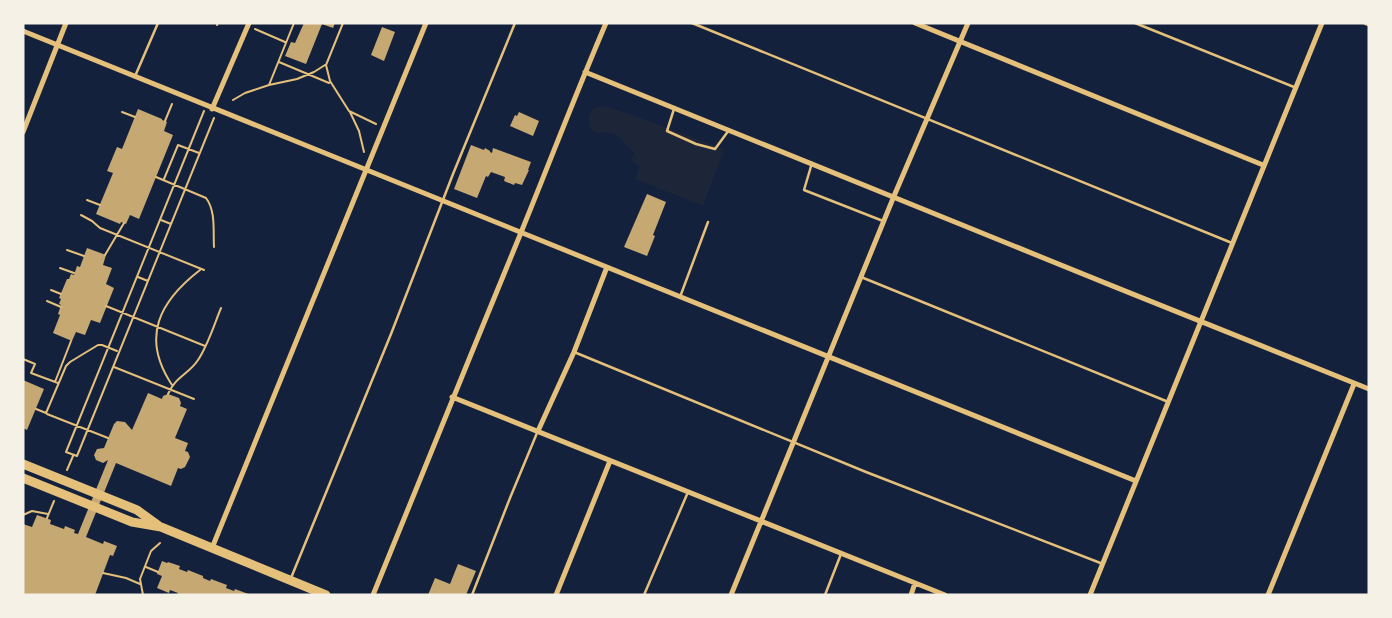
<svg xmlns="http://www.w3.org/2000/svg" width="1392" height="618" font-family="'PT Sans Narrow',sans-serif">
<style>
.green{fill:#1d2539}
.building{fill:#c6a872}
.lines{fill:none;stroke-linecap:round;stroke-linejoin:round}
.path{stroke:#e5c07b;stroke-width:2}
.service{stroke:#e5c07b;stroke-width:2.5}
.minor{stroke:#e5c07b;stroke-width:5}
.primary{stroke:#e5c07b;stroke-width:9}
</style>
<rect width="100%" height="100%" fill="#14213d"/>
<path class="green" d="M603,106L624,112L724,149L703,206L635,179L640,166L634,163L631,159L635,154C628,148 620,135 612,133C606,132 600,134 593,132C588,124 588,118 592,109Z"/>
<path class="building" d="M304,23H335L333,28L322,24L306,64L285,56L291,42L295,43Z
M382,27L395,32L384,61L371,55Z
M138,109L162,119V120L167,122L164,131L173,135L139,219L130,215L126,224L121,222L120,224L96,214L113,173L107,171L117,147L122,149Z
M519,112L539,121L533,136L510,126L515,115L517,116Z
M471,145L484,150L485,148L490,151V152L492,153L493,148L531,162L528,170H529L522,185L515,183L514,185L504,181L505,177L491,172L488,177L486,176L477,198L454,189Z
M647,194L666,202L653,235L655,236L647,256L624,247Z
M87,248L106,255L103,265L112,268L106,284L114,288L100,323L91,320L85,335L76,332L72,341L53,333L60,315L58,314L61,305L59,304L61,299L59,298L67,279H69L71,274L74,275L77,266L80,267Z
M23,380L44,389L27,430L23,428Z
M148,393L162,399L163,396L168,394L179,398L181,403L180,406L187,409L175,438L188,443L185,451L188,452L190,457L185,467L181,469L178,468L171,486L116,463L86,537L103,544L104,541L117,546L113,556L110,555L95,595H23V524L32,527L37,515L51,520L50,524L64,529L65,526L75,530L74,533L78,534L108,460L103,463L96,460L94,455L97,449L104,448L114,424L117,421L125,422L132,430Z
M162,561L167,563L168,562L180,566L179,569L187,572L188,570L203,576V578L210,581L211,579L227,585L226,588L234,591L235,589L251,595H177L178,593L170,590L169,593L157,588L162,576L157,574Z
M458,564L476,571L466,595H428L435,578L450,584Z"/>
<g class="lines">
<path class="path" d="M343,23L326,65L330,81L349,111L376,124
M217,25L218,23
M255,29L285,42
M279,62L329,83
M269,85L297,79L314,72L325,65
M233,100L245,93L269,85L294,23
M204,111L66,452L77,456L214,118
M122,112L135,117
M350,112L359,131L364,152
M165,121L172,104
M156,177L206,198C216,211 213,231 214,247
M164,179L178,145L199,153
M87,200L100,205
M81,215L92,221L100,228L204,270
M161,220L171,224
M67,250L84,256
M105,255L124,223
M60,268L74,273
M138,277L148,281
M51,290L61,294
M47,301L61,307
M106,306L205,346
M23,359L35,364L31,373L58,383
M114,367L194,399
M55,382L71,341
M172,385C140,337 160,301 200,270
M168,394C175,377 189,374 198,360C208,345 214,325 221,308
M36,409L46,413L66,366L70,362L98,345H102L117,351
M47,414L108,438
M67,470L73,456
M23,515L32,511L48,514
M47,518L54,501
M146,567L158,572
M103,573L126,578L140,584
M143,595L140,579L151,551L160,543"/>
<path class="service" d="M692,23L1232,243
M1135,23L1294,87
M136,74L158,23
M674,109L667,131L696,144L715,149L729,130
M812,163L804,190L883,221
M861,277L1166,401
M680,297L708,222
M574,352L866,472L1103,564
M291,578L391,334L453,174L515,23
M472,595L510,498L537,433
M644,595L688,492
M825,595L841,554"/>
<path class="minor" d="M915,23L1263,165
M1366,23L1369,24
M23,31L1136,481
M585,72C847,177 1107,285 1369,389
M212,109L249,23
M23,132L66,23
M452,397L945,595
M538,431L574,352L607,267
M212,548L426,23
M373,595C421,475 471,355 520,235C549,164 576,93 606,23
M556,595L610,461
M731,595L894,196L968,23
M911,595L915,583
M1090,595L1322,23
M1268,595L1354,384"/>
<path class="primary" d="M23,464L137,510L159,526
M23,478L132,522L161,527L326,595"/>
</g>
<rect width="1392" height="618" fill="none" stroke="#f6f1e7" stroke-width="49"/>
</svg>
